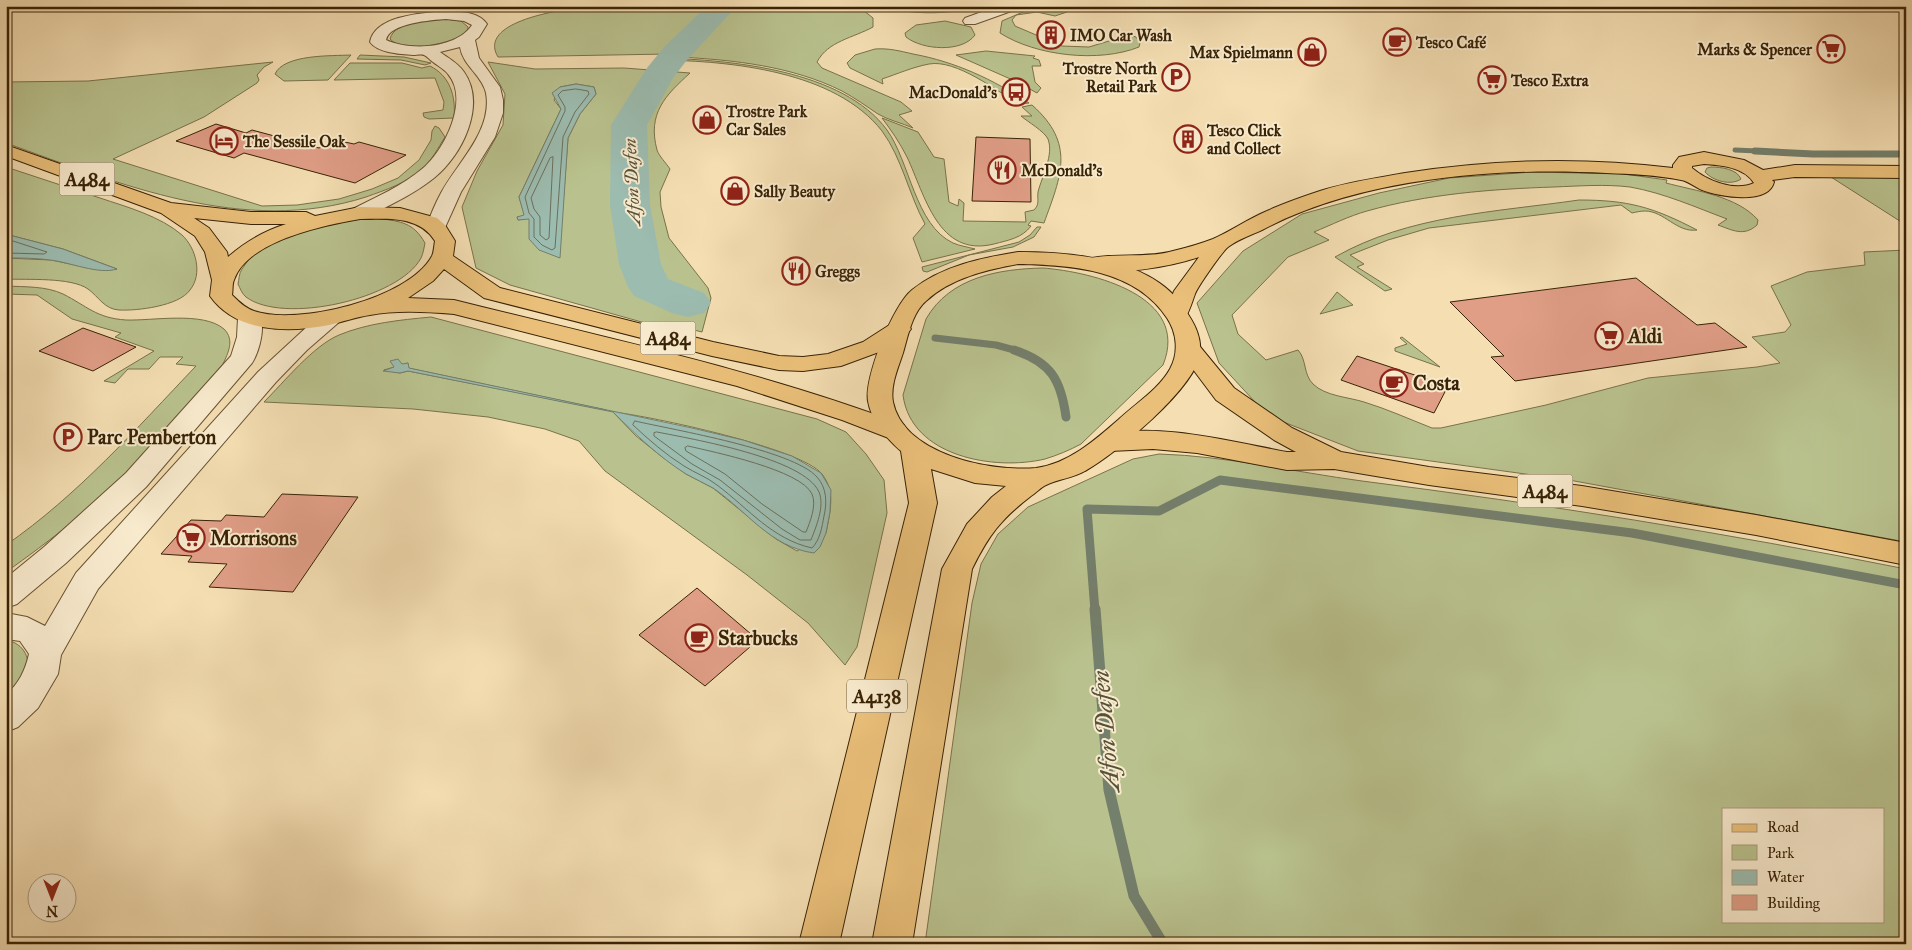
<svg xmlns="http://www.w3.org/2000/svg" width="1912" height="950" font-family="'IM FELL Great Primer',serif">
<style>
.green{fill:#b9c28e;stroke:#79724a;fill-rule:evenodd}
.water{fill:#9cbcb0;stroke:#747f6c}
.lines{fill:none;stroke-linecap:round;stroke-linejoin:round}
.shore{stroke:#6a705b;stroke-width:1}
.stream-far3{stroke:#747f6c;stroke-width:5}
.stream-far2{stroke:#747f6c;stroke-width:7}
.stream-far1{stroke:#747f6c;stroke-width:9}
.stream{stroke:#747f6c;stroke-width:11}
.river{fill:#9cbcb0;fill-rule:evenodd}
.building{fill:#e09e87;stroke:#392306}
.minor-casing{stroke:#685231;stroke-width:2}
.major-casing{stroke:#392306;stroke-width:2}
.highway-casing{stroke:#392306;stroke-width:2}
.minor{fill:#f8eacd;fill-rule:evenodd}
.major{fill:#eabf79;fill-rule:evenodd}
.highway{fill:#eabf79;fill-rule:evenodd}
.labels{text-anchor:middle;stroke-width:4;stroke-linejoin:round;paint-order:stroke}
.far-poi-label{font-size:16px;font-weight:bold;fill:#392306;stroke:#f8eacd;text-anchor:start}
.far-water-label{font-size:18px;font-style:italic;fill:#575139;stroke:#f8eacd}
.shield{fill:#f8eacd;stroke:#725f42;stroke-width:1}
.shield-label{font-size:19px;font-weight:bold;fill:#392306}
.poi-label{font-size:20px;font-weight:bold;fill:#392306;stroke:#f8eacd;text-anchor:start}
.near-water-label{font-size:25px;font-style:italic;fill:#575139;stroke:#f8eacd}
</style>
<rect width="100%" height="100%" fill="#f4deb2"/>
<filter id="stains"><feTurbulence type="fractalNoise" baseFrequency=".004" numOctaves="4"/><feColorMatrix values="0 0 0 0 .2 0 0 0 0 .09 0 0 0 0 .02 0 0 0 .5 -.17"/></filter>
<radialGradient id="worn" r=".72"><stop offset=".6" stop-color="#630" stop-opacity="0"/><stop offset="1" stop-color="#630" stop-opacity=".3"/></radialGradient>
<path class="green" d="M589,6H720L668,54L498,57C476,20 567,9 589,6Z
M726,6H845L863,10L873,18V27C853,38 828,41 817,62L822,68L901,102L912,111L899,115L913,128C902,123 888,120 878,114C866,106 855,98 842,91C792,66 734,60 679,57L678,52Z
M881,6H984C950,14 916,16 881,6Z
M1037,6H1054L1067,12L1055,16L1037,12L1016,15L1012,20L1015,26L1062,46L1089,47L1129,35L1136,37L1140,43L1139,47C1099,63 1036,56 1000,33L1002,21Z
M445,19L461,21L468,27V30C456,44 403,54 390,39C394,21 431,20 445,19Z
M945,21L971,27L975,35C962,53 922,50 906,37L905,33L916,25Z
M875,49C889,48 900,51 913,54C956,62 992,79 1029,103L1019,104C997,91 956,59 929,64C913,67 897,74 882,79L883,84L850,68L847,63L855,55Z
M986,51L1035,56L1033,58L1039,60L1041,66H1032L1035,82L1041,88L1037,93L1015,81L956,55Z
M351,55L328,80L284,81L275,74C284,54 332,56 351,55Z
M360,55L404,57L431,63L425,65L401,60L357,59Z
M662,58C731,60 843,70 887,130C910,162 915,225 953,243C960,246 968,247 975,249L922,262L913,238L925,224C909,195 902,158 882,131C835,71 731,61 660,60Z
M273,62L264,67L257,75L259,80L257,83L204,117L113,159L262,206L297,205L339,199L372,189L398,178L419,160L431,140L432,131L435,126L439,128L445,137C438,148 432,160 423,168C408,183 385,190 366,197C244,236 120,184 6,143V82L88,81Z
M488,62L535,69L624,68L690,73C666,95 647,113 657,150C659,156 666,163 670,169L660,192L661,207L669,238L708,288L711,298L702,332L674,325L670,330L510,285L476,268L462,207L477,171L503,125L505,94ZM576,84L594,87L596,94L580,114L568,138L559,258L529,218L518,220L517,217L525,216L519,197L561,109L554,100L560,87Z
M350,63H402L422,68L430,66C450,76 456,96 454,118L429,119L424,117L423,113L443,110L444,102L435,78L334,80Z
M1032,105C1076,144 1061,176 1044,223L1031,221L1028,225L1031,226C1022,238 1009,240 994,244C938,258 925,195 907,157C900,143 891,130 882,118L918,132L934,157L944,159L949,202L958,206L959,199L964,203L963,221L1026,222L1025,212L1034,210C1040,204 1037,200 1038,192C1042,176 1054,155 1048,139C1044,131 1028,122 1021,116H1032L1022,107Z
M6,167C37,177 69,188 100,198C127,207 160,216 182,235C196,248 203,274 190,290C179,306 137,311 119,310C104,309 99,297 88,289C71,277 27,280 6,279V258L51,260L90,268L117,269L63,249L13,236H6Z
M1711,167C1721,167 1737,169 1741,179C1731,186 1713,181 1705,172L1707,168Z
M1533,172L1624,174L1667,180L1666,183C1696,191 1737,196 1758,220L1757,225C1744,237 1732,230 1718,225L1727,219C1695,207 1664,193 1630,187C1605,184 1579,186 1554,187C1492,189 1427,194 1367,211C1349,216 1331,225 1314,232L1329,240L1288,257L1232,315L1238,334L1266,360L1298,350C1307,360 1303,374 1313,384C1325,396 1348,397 1364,402C1387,409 1409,419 1432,428H1441L1546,405L1648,378L1757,367L1780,363L1752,337L1785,332L1791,325L1771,286L1807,272L1865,265L1864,252L1906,250V542L1569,480L1358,451L1268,416L1219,363L1197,303L1243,251L1302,214L1379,193L1449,178Z
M1906,176V225L1831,177Z
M1579,200C1628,200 1653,207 1697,230C1677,233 1664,211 1645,211C1641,211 1636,212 1632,213L1621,205L1429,228L1388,240L1350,255L1364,264L1357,267L1392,289L1385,291L1335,257C1409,215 1496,212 1579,200Z
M379,218C401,222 413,222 425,243C424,248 423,254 421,258C399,299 283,325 246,297C242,294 240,288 238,284C239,280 239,273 242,269C264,232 339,219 379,218Z
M1037,227H1041L1034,237L1013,247L969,255L927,272L923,271L922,267L1019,242L1030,235Z
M1043,268C1093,272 1191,296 1163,365L1081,444C1070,450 1058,455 1045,459C995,471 911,457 903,395L926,319C950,277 999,269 1043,268Z
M6,286C25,287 46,286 63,294C87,306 96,318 126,320C152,321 203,311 224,329C235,340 228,353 223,364C192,399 162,436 129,470C92,508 50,541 6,572V545C78,495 136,429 196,366L176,364L183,357H160L149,369H128L115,383L104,381L154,351L115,337L121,333L72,319L37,295L6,294Z
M1337,292L1353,305L1320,314Z
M431,317L817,419L846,432L866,454L884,480L887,513L857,647L845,665L808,623L747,575L605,471L579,441L545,429L488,417L413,409L264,402C284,382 313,346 339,335C368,323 400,320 431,317ZM408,363V368L606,410L408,371L400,373L384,370ZM613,412C650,416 801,448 822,474C836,492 830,512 826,533L797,551L776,539L713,488L686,474L661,456L636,436Z
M1402,337L1440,367L1395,351V348L1407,344L1400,338Z
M1159,454C1227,456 1294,472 1362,481C1544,504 1726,533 1906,569V944H925L972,603L981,564L998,534L1028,507L1133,459ZM1723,809H1883V921H1723Z
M6,640C24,643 33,660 25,677C21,686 12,695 6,703Z"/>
<path class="water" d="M576,84L594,87L596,94L580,114L568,138L560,258L539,250L529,239V219L518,220L517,217L524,215L519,197L561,109L552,93L560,87Z
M6,236H13L63,249L117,269C99,275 69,262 50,260C36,258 21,258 6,258Z
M398,359L402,364L408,363L409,368L692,428L743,440L792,456L821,473L831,490L830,512L826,533L820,547L814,553C770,547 747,511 713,488C704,483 695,479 686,474C659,457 636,435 613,412L408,371L400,373L383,371L394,367L390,361Z"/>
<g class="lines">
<path class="shore" d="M576,89L588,91L589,94L575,112L563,137L555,248L552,250L542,245L534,237V219L529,213L525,197L565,111V107L558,95L562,91Z
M553,157L549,238L546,240L540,235V217L534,209L531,198L550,158Z
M6,241H13L47,252L44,254L6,253
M635,421C674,430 793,450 817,477C827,488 827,503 824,516C822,527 820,540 812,548C772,539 749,509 717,485C707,477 695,473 684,466C665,454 649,440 633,425Z
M657,432C692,439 804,458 819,492C825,506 816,527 811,540H800L782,529L720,480L692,464L654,436V433Z
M688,446C714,452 801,470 812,494C817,505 810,522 806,532H803L762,504L725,474L686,451L685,448Z"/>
<path class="stream-far3" d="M697,32H707
M683,36L693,37
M1735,150L1780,152"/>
<path class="stream-far2" d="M1755,151L1813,154H1906
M935,338L996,345L1018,351"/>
<path class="stream-far1" d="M1014,350C1051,362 1061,380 1066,417
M1095,611L1087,509L1159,511L1220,480L1632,533L1906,585"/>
<path class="stream" d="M1095,609L1109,790L1134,896L1163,944"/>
<path class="river" d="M707,6H737L687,60L673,78L647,125L650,205L661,264L668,279L704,293L711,303L704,313L688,317L672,313L634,296L628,287L619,264L610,205L611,125L647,68L665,46Z"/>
</g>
<path class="building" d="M216,124L246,133L252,130L319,148L336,140L354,144L359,142L406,155L355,183L244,153L234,158L176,141Z
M976,137L1030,139L1031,202L972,201Z
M1636,278L1697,325L1715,323L1747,347L1515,381L1491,357L1504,356L1450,302Z
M83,328L136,347L93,371L39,351Z
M1357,356L1448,386L1434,413L1341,380Z
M282,494L358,497L293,592L209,587L227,564L188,562L192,556L161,554L191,520L221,521L226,515L264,517Z
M697,588L758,640L705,686L639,635Z"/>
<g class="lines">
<g class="minor-casing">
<path id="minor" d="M998,6H1019L1017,9L975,24H965L963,21L965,18Z
M446,11C460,12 478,11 487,24L479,37L475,40L479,58L500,87L503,100V113L495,137L461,192L443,232L436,234L429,232L426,228C430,216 435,204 441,193C457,163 493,131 486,93C482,75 463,66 460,47L440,52C448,58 458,63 464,72C487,105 462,156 434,178C414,194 390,205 367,217L360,219L353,217L350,213L353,209C376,197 402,186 422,169C444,151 470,100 448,74C444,69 438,66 433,62C430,60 427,56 424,55C422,54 416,55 413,55C400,54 378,53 370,42C375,15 424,13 446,11ZM446,19L464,21L472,25C456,49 410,51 386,40C389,23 432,20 446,19Z
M250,311L258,313C267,325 259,352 252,363L146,487L66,563L17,604L6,608V578L44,547L126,473L231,356L237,337L238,318L242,313Z
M330,311L338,313L342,318L338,323L307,350L276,382L98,589L61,655L58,674L38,708L18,727L6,732V695C19,683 25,671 29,654L20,641L6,639V613L27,617L45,626L76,573L258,372L322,313Z"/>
</g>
<g class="major-casing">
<path id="major" d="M6,145L171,203L251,212H306L315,216L360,207L400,208L437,218L445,225L455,241L453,256L500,288L713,342L779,356L803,357L828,354L863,342L891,324L899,322L907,324L911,329L907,334L879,352L841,366L803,371L779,370L712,356L484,298L444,269L433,281L408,298L454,300C605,338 759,370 904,425L908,431L904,437L895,440L886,437L842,420L737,386L454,314C426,312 397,310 370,315C356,317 342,322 329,325C288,333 236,333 210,296L212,280L205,252L195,236L161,213L6,156ZM194,218L251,224H286C264,231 245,242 228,257L227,252L209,228ZM360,219C387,219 419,215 435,241C434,246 434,252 432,256C409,299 297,326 254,311C245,308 238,301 232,295C233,290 232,284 234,280C247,241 325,225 360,219Z
M1704,152L1744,160L1763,170L1795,165L1906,166V178L1795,177L1772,180L1774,182C1768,206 1718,196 1702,190C1695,187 1688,181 1681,180C1657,175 1631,174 1606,173C1496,167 1360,178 1262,230C1251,235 1237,240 1228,247C1222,252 1198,286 1195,294C1192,302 1190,310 1185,318L1177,320L1169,318L1166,313L1174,291L1199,257C1169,267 1117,276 1086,269L1083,264L1086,259C1114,252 1145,259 1173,251C1186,248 1200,244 1213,239C1231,231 1248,219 1267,211C1284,203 1302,197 1320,191C1347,182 1377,178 1405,173C1494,159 1584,157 1673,168V165L1679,157ZM1704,164C1721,165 1744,167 1754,183C1735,192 1707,181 1692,168V166Z
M1189,341L1197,343L1234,388L1292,428L1341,452L1429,467L1582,486L1756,515L1906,543V565L1756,535L1582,506L1429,485L1334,469L1287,470L1197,453L1153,449L1110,451L1101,448L1097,442L1101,436C1155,421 1232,442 1287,452H1296L1274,440L1216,400L1177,348L1181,343Z"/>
</g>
<g class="highway-casing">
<path id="highway" d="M1018,252C1071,252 1149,258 1182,305C1192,320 1202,334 1200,354C1195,388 1116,454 1085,471C1073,478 1058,479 1046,485C1041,487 1036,493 1031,496C1000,520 989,535 972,569L912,944H872L942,569L967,524L992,497L1006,486L975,483L931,469L937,503L839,944H799L909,503L901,451C887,439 871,420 868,401C864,378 893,305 912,290C942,266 981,258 1018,252ZM1018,264C1071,265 1135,269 1167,318C1177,333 1179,353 1170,369C1159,389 1135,404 1118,420C1095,440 1068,464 1036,468C991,472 904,455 893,402C890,386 898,368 903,353C908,336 912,313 926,301C951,278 986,270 1018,264Z"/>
</g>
<use href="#minor" class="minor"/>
<use href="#major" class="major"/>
<use href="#highway" class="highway"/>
</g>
<defs>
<g id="building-ring" transform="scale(1.4375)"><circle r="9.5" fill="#f8eacd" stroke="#8f2418" stroke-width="1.5"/><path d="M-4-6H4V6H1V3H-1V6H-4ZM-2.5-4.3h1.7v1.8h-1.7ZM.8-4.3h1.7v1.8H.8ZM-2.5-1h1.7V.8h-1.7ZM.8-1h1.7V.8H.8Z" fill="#8f2418"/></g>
<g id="cafe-ring" transform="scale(1.4375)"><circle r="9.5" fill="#f8eacd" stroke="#8f2418" stroke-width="1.5"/><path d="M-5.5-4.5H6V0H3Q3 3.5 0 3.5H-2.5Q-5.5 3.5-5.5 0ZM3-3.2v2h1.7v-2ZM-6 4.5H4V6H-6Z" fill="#8f2418"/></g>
<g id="supermarket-ring" transform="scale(1.4375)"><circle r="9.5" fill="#f8eacd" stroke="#8f2418" stroke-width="1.5"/><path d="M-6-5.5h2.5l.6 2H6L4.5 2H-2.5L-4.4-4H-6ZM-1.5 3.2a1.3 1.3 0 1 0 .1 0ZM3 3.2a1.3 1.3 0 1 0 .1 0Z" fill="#8f2418"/></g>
<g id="shop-ring" transform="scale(1.4375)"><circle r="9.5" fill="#f8eacd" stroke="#8f2418" stroke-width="1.5"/><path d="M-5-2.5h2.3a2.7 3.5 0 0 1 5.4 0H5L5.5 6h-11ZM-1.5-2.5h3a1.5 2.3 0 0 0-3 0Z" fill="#8f2418"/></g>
<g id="parking-ring" transform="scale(1.4375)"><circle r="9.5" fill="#f8eacd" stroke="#8f2418" stroke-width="1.5"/><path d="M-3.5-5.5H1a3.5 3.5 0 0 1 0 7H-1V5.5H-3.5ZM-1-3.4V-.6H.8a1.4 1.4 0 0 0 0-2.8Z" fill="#8f2418"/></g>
<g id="bus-ring" transform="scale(1.4375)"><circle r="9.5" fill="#f8eacd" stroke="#8f2418" stroke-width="1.5"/><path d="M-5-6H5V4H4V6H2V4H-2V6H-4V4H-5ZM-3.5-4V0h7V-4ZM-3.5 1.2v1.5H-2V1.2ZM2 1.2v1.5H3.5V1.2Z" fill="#8f2418"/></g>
<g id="hotel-ring" transform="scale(1.4375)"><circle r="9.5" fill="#f8eacd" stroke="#8f2418" stroke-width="1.5"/><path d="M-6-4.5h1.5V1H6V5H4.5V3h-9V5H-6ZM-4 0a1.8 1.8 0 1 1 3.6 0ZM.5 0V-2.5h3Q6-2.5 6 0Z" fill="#8f2418"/></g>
<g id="restaurant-ring" transform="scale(1.4375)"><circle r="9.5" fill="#f8eacd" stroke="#8f2418" stroke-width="1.5"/><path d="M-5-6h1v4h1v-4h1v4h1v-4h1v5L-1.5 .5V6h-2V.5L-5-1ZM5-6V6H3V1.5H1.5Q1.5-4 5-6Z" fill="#8f2418"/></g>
</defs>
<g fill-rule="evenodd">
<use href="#building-ring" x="1051" y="35"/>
<use href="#cafe-ring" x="1397" y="42"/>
<use href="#supermarket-ring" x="1831" y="49"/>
<use href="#shop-ring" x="1312" y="52"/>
<use href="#parking-ring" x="1176" y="77"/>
<use href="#supermarket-ring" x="1492" y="80"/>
<use href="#bus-ring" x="1016" y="92"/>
<use href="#shop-ring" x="707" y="120"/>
<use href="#building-ring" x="1188" y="139"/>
<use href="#hotel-ring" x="224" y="141"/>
<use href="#restaurant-ring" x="1002" y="170"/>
<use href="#shop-ring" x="735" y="191"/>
<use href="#restaurant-ring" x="796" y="271"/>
<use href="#supermarket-ring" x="1609" y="336"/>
<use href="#cafe-ring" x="1394" y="383"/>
<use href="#parking-ring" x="68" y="437"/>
<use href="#supermarket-ring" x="191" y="538"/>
<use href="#cafe-ring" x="699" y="638"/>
</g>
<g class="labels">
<g class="far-poi-label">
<text x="1070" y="41">IMO Car Wash</text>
<text x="1416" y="48">Tesco Café</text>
<text x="1812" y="55" text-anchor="end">Marks &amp; Spencer</text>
<text x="1293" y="58" text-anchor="end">Max Spielmann</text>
<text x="1157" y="74" text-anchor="end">Trostre North<tspan x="1157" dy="18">Retail Park</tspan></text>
<text x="1511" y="86">Tesco Extra</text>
<text x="997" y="98" text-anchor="end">MacDonald's</text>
<text x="726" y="117">Trostre Park<tspan x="726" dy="18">Car Sales</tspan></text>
<text x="1207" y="136">Tesco Click<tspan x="1207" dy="18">and Collect</tspan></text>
<text x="243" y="147">The Sessile Oak</text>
<text x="1021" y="176">McDonald's</text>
<text x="754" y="197">Sally Beauty</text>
<text x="815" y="277">Greggs</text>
</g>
<g class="far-water-label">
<text transform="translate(632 182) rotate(-93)" y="6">Afon Dafen</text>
</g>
<g class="shield">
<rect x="59.5" y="162.5" width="55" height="33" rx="4"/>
<rect x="640.5" y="321.5" width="55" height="33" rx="4"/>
<rect x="1517.5" y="474.5" width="55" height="33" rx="4"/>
<rect x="847" y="679.5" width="60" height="33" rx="4"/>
</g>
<g class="shield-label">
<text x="87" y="186">A484</text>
<text x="668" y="345">A484</text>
<text x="1545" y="498">A484</text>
<text x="877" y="703">A4138</text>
</g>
<g class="poi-label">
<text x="1628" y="343">Aldi</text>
<text x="1413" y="390">Costa</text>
<text x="87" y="444">Parc Pemberton</text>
<text x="210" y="545">Morrisons</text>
<text x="718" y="645">Starbucks</text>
</g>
<g class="near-water-label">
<text transform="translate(1105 731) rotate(-95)" y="9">Afon Dafen</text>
</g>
</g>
<rect width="1912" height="950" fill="none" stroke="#f4deb2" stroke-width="25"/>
<rect x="8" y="8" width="1897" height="935" fill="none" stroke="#392306" stroke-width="2.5"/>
<rect x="12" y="12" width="1887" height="925" fill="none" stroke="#392306"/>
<rect x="1722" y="808" width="162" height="115" fill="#f8eacd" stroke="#ac9a7d"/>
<rect x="1732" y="824" width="25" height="8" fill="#eabf79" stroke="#ac9a7d"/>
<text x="1767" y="832" font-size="15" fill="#392306">Road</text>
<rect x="1732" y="845" width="25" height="15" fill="#b9c28e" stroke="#ac9a7d"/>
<text x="1767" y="858" font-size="15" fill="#392306">Park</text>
<rect x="1732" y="870" width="25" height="15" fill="#9cbcb0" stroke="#ac9a7d"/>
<text x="1767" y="882" font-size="15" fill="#392306">Water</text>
<rect x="1732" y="895" width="25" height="15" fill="#e09e87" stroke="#ac9a7d"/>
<text x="1767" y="908" font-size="15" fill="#392306">Building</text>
<g transform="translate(52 898) rotate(180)"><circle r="24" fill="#f8eacd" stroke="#ac9a7d"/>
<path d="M0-4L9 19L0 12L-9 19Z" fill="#8f2418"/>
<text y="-8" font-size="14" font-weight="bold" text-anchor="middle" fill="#392306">N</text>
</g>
<rect width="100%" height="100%" filter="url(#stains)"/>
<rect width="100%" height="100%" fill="url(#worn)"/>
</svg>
